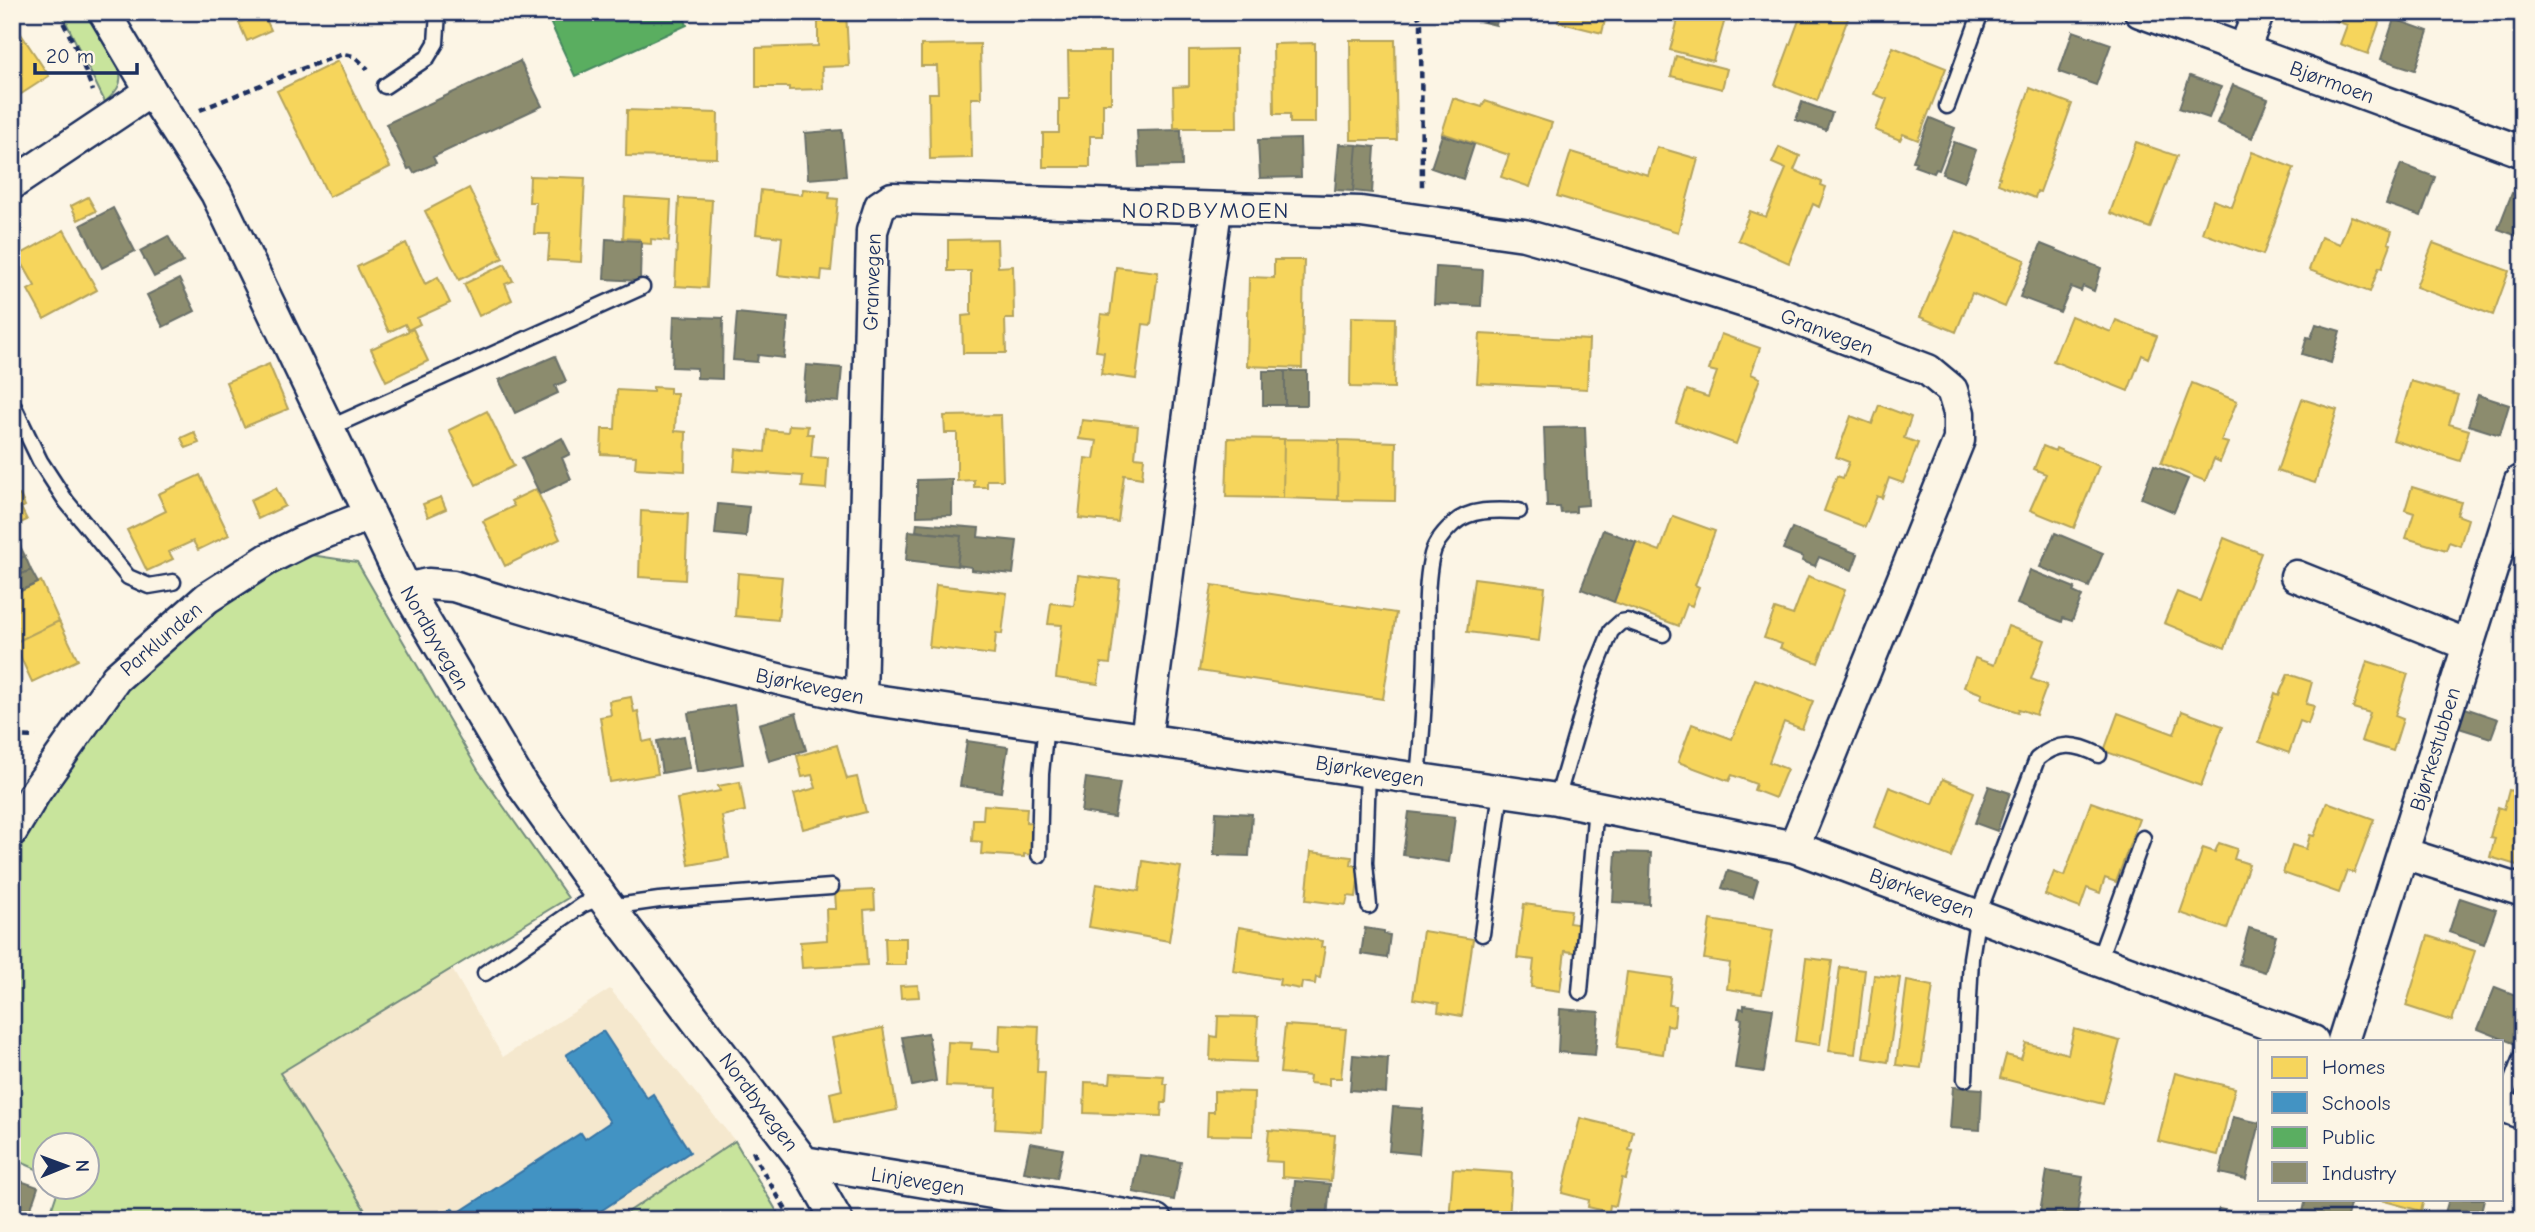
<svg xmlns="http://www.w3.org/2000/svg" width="2535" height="1232" font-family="'Comic Neue',sans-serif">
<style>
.built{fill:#f5e8ce}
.green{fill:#c8e49c;stroke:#728a7d;stroke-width:2}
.homes{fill:#f6d55c;stroke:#b4a35d;stroke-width:2}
.schools{fill:#4393c3;stroke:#3775a5;stroke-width:2}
.public{fill:#5aae61;stroke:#478860;stroke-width:2}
.industry{fill:#8c8c6e;stroke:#6a7069;stroke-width:2}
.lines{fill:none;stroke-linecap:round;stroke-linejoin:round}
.service-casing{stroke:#1b2f5e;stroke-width:19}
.minor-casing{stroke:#1b2f5e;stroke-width:35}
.path{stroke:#1b2f5e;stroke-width:4.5;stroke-dasharray:7 5;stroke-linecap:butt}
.service{stroke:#fcf5e5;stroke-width:14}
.minor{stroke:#fcf5e5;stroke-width:30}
.labels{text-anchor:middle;stroke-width:7;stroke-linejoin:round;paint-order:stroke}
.street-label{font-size:21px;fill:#1b2f5e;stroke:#fcf5e5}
.neighbourhood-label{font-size:23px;letter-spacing:2px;fill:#1b2f5e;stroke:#fcf5e5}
</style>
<rect width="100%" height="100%" fill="#fcf5e5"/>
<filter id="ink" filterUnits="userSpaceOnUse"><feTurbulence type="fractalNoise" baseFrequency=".0143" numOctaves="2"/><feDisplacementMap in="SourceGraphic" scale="14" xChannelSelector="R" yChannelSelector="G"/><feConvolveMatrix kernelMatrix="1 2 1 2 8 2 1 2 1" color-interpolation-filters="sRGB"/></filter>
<g filter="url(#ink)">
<path class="built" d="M452,969L503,1057L610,989L735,1141L616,1220H371L279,1073Z"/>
<path class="green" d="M61,12H86L119,70C124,84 115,93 105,102Z
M311,555L357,562L478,770L568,898L280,1073L371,1220H48L59,1187L88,1186V1144H46L45,1173L12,1158V850L107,710L156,655L231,590L271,570Z
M735,1141L782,1220H616Z"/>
<path class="homes" d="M12,12H20L22,16L13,22L49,76L12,100Z
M818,12H846L849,66L822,67L823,89L789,90V87H756V48L818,46Z
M1561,12H1607L1602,33L1558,22Z
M1680,12H1727L1713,61L1670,50Z
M1802,12L1850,13L1817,101L1775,85Z
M2325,12H2383L2368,54L2340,44L2347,25L2323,16Z
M263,13L271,30L247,41L239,23Z
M1350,40H1395L1397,140H1351Z
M1315,43V123H1290V114H1274L1273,44Z
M980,44L981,98H971L972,158L930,159L929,93H938L937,66H921V45Z
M1893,47L1946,68L1918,140L1903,134L1900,140L1875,130L1887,99L1874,94Z
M1236,49L1237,128H1174L1173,87L1189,86V50Z
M1068,51H1111V103H1103V136H1090V167H1043V133H1059V99H1069Z
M1676,56L1727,69L1722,89L1671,76Z
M338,61L390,167L329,197L277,91Z
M2030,88L2072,104L2040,192L2037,191L2035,198L1998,184L2000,177H1998Z
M1453,98L1482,107L1485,101L1552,123L1530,187L1501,177L1509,155L1442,133Z
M627,110L718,113L717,158L626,156Z
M2136,142L2177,156L2150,228L2110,213Z
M1657,147L1698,159L1678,232L1557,196L1571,152L1648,175Z
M1779,147L1800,156L1794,170L1822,182L1821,185L1826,187L1819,207L1813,204L1789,263L1738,240L1750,211L1766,217L1786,169L1772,163Z
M2252,152L2294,168L2263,255L2202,233L2213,200L2232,207Z
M530,176L585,178L581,262L548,260L550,234H534L536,202H529Z
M469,188L503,258L459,280L425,211Z
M803,189L830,192L829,198L838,199L831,271L822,270L821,280L778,275L782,237L756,234L761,190L802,195Z
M88,197L96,211L78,220L71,206Z
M625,197L671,200L669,241L651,239V244L639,243V239L623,238Z
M679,198L712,200L707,288L675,286Z
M2351,216L2392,231L2388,243L2391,244L2382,268L2379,267L2370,292L2309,270L2321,237L2340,244Z
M64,230L97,290L44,319L28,290L35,286L18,256Z
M1956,231L2025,260L2005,307L1972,293L1956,332L1920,317Z
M997,239L998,267L1013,266L1014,319H1005L1006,353H963L962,316L971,315V271H948V240Z
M406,243L425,284L438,277L450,303L417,318L420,324L408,330L405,324L389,332L357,267Z
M2433,243L2509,271L2493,315L2416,287Z
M1274,260H1304L1302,368L1247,366L1249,277L1274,278Z
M505,264L513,281L505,284L512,300L479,316L464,284Z
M1116,267L1158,272L1151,325L1143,324L1136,379L1101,374L1104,352L1096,351L1101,314L1110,315Z
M2071,316L2111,332L2116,320L2157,336L2148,358L2142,355L2128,391L2053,361Z
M1351,317L1395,318L1394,388L1350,387Z
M413,329L428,361L386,381L371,349Z
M1480,334L1589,340L1587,389L1477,383Z
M1721,334L1760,348L1751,374L1760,378L1736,444L1676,422L1687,390L1708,397L1717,372L1709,370Z
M269,364L288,409L244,427L226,382Z
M2411,381L2458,395L2449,424L2469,430L2460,461L2393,440Z
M2192,383L2237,401L2221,441L2228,443L2220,462L2214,459L2205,481L2161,463Z
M653,387L670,388V393H677L675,431L686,432L685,471L635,468L636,456L601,454L602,429H615L617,390L653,392Z
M2302,399L2337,410L2315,483L2277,471Z
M1879,405L1911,417L1904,438L1918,443L1903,483L1889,478L1882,498L1877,496L1865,527L1824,511L1837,476L1843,478L1849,462L1836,457L1851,416L1872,424Z
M487,411L514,466L476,485L449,430Z
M1001,415L1003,480H987V487H974V480L957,481V433H945L944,416Z
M1082,420L1138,426L1135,457L1144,458L1142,478L1124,475L1118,522L1079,518L1085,458L1094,459L1097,441L1079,439Z
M789,425L808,426L807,434H813L811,457L828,458L826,489L802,487L803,476L734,471L736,449L765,452L767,430L788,432Z
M194,432L199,443L186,448L181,438Z
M1228,438L1284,439L1283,498L1226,497Z
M1284,439L1339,440L1338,500L1283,498Z
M1339,440L1396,442L1395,501L1338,500Z
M2043,446L2055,451L2056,448L2099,466L2074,528L2030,510L2046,474L2034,469Z
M200,475L229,535L198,550L193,541L169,552L173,559L147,571L127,530L166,511L158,494Z
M2412,487L2461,502L2457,515L2468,519L2460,546L2449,542L2446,550L2406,538L2414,513L2405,510Z
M12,488L17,497L20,495L25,506L21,508L27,520L12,527Z
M276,488L285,506L258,519L250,500Z
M536,489L560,539L505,566L483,521L514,506L511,501Z
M441,497L446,509L428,517L423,504Z
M641,511L688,514L685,580L639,577Z
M1673,516L1715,531L1695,585L1699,587L1692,606L1687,604L1679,626L1614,602L1636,542L1660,551Z
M2224,538L2261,553L2225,648L2164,623L2177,592L2200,601Z
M738,573L782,577L778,620L735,616Z
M1078,575L1120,580L1110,664L1101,663L1098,684L1056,678L1062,625L1048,624L1051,603L1074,606Z
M1808,576L1845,590L1818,663L1780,648L1782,644L1764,638L1775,609L1793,615Z
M1474,578L1545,587L1539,641L1467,632Z
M41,581L59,621L14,643L12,595Z
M936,585L1007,593L1002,634L996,633L994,655L929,647Z
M1212,585L1396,613L1383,699L1199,671Z
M59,621L78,660L32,682L14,643Z
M2008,626L2045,640L2031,679L2047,685L2036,715L2019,709L2018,712L1981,699L1982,694L1964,687L1975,658L1994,665Z
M2367,661L2408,674L2395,716L2403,719L2393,751L2361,741L2370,713L2353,708Z
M2288,674L2312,682L2306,704L2314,706L2308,724L2300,721L2289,753L2259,742L2275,693L2279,695Z
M1755,679L1813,701L1802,729L1784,722L1769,762L1787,769L1775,798L1754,790L1756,784L1732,775L1729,781L1678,762L1692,724L1732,739Z
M631,697L634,712L638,711L643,742L652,740L658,774L610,782L600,717L611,715L609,701Z
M2182,711L2223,726L2201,786L2104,751L2118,713L2174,734Z
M837,745L847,779L857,777L866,812L803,829L794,794L816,788L812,775L802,777L797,756Z
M1943,779L1974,792L1951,857L1874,827L1889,787L1933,804Z
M740,782L745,811L722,816L729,858L689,865L677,799L720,791L718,786Z
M2509,790L2523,794V867L2490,857L2495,838L2490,837L2498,807L2504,809Z
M2091,802L2139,819L2116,882L2105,878L2100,893L2087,888L2080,908L2045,895L2054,872L2064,876Z
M2327,802L2374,819L2354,873L2347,871L2339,893L2283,873L2292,845L2306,849L2310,835L2314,836Z
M984,805L1027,808L1026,822L1036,823L1034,855L1024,854V857L981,854L982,842L972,841L973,819H983Z
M2219,843L2237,849L2234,859L2249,864L2227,929L2180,913L2203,848L2215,852Z
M1311,852L1352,857L1351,865L1360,866L1356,897L1348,896L1346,905L1306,900Z
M1143,861L1181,867L1169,941L1089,927L1096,884L1139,891Z
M874,890L875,909L864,910L867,965L802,968L800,942L827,940L826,909H836L835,892Z
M1524,904L1571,910L1569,923L1583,925L1579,953L1565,951L1560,991L1531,987L1534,960L1517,958Z
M1710,920L1773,930L1762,994L1727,989L1730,963L1704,959Z
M1239,927L1322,941L1321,947H1325L1320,978L1316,977L1315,984L1302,982L1301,989L1279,985L1280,979L1233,971Z
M1423,931L1473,939L1462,1016L1438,1012L1439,1003L1413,999Z
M2428,936L2475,951L2452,1021L2406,1006Z
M885,938H906V965H886Z
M1806,958L1832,961L1820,1045L1795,1041Z
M1840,967L1865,970L1855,1054L1829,1051Z
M1627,972L1672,978L1669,1005L1676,1006L1674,1026L1667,1025L1663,1054L1617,1047Z
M1874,975L1900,978L1888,1062L1863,1058Z
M1907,981L1933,986L1921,1068L1896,1065Z
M918,985L919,997L901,998L900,986Z
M1218,1016L1258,1017L1256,1062L1210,1060L1211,1036L1217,1037Z
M1000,1024L1039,1026L1037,1072H1045L1042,1132L995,1129L997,1088L946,1086L948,1042L972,1043L971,1049L999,1051Z
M1285,1025L1346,1029L1341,1078H1329V1085L1309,1083L1310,1076L1280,1073Z
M883,1028L897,1110L835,1122L830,1093L842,1090L832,1038Z
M2074,1029L2120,1041L2103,1104L2000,1078L2006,1055L2021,1059L2026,1043L2068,1054Z
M1111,1073L1164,1076L1163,1084H1167L1166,1103H1162L1161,1116L1084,1113L1085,1082L1110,1083Z
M2175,1073L2235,1088L2218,1155L2158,1141Z
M1214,1091L1254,1092L1253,1136L1207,1135L1208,1112H1214Z
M1580,1118L1633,1131L1629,1150L1633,1151L1626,1179L1622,1178L1616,1206L1610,1205L1609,1212L1588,1207L1589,1200L1562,1193Z
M1269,1130L1335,1135L1331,1181L1282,1177V1162L1266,1161Z
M1453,1169L1512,1173L1509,1220H1449Z
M2523,1193V1220H2513Z
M2377,1199H2424L2421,1211Z"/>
<path class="schools" d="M603,1031L647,1098L653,1094L690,1152L587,1220H437L452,1208L456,1214L581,1133L585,1139L610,1122L566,1055Z"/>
<path class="public" d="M549,12H682L687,25L575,76L546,13Z"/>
<path class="industry" d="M1472,12H1499L1496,25L1471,19Z
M2394,19L2428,31L2415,70L2381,59Z
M2073,31L2111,44L2096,85L2059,72Z
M520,61L542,106L433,157L436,163L414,173L411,168L408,169L386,124Z
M2190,76L2221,87L2209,118L2179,108Z
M2233,85L2268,99L2252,138L2217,123Z
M1802,102L1832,113L1826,130L1796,120Z
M1930,118L1955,128L1939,170L1936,169L1934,173L1914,166L1916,162L1913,161Z
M842,130L846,176L808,179L805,133Z
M1181,130L1182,166L1139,167L1137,131Z
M1442,135L1474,145L1463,179L1431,168Z
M1300,139L1301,177L1260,178L1258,140Z
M1954,142L1976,150L1964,182L1942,174Z
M1339,144L1357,145L1353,191L1335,190Z
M1357,145L1375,147L1372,193L1353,191Z
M2401,164L2435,177L2421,216L2386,204Z
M2512,193L2523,197V238L2498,229Z
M113,208L135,251L102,268L81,225Z
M168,236L183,262L154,277L140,251Z
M606,239L641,241L640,281L604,279Z
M2041,244L2101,268L2094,291L2083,286L2081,291L2071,287L2060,312L2020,297Z
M1436,267L1483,270L1481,306L1434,304Z
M179,279L195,311L163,327L147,295Z
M737,313L788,318L784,358L758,355L757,362L733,360Z
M674,316L723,318L722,379L697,378V368L672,367Z
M2316,324L2340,331L2331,363L2302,354L2307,337L2311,338Z
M555,356L566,381L555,386L558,393L515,413L499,380Z
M806,365L842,368L839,402L803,399Z
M1263,371H1285V405H1263Z
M1285,371H1307V405H1285Z
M2478,395L2509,405L2500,435L2468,425Z
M1585,427L1588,505L1576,506V512L1561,513L1560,507H1547L1544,428Z
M562,438L570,454L562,458L571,479L540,494L522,458Z
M2154,465L2188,479L2174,512L2141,498Z
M952,479V515L917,516V480Z
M718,504L749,507L746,537L715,534Z
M917,523L979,528L978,537L1017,541L1013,574L971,570V567L957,565L961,536L916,531Z
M1792,528L1858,554L1852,570L1819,557L1815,566L1802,561L1803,557L1783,549Z
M1603,530L1636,542L1614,602L1581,589Z
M909,531L961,536L957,566L906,560Z
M2055,533L2103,553L2089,587L2040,567Z
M18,542L25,556L12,562V544Z
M25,556L31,570L12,578V562Z
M31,570L38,583L12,595V578Z
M2030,570L2075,588L2073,592L2082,596L2072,621L2063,618L2062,622L2017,604Z
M734,705L743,764L698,772L688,713Z
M2465,708L2498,719L2491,738L2459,728Z
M796,713L806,750L769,761L759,724Z
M684,736L690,768L662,773L657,741Z
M967,741L1008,747L1001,792L960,786Z
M1086,778L1120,783L1114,817L1081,812Z
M1989,786L2010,793L1997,831L1975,823Z
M1216,812L1252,814L1249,856L1214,855Z
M1409,812L1455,817L1449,862L1403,855Z
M1616,852L1651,853L1649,904L1613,902Z
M1728,871L1758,880L1753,897L1722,888Z
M2460,898L2496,910L2484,944L2449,932Z
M1365,928L1384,931V934L1390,935L1387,958L1361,954Z
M2249,928L2276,936L2265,972L2239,964Z
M2495,987L2523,998V1017L2513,1043L2478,1029Z
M1744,1005L1773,1009L1764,1072L1735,1068L1742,1019L1738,1018L1740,1008L1744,1009Z
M1560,1009L1599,1012L1595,1055L1558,1052Z
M928,1033L936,1081L912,1086L902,1037Z
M1353,1055L1388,1058L1386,1093L1350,1090Z
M1953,1087L1982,1089L1980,1130L1950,1128Z
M1393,1107L1423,1109L1419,1154L1389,1151Z
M2233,1117L2260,1123L2246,1179L2220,1173Z
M1030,1143L1063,1149L1057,1178L1024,1172Z
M1140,1155L1181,1162L1174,1200L1133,1192Z
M2047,1171L2083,1177L2076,1220L2039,1218Z
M12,1178L38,1187L27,1220H12Z
M1295,1181L1330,1184L1327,1219L1292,1216Z
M2306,1199L2351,1201L2346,1220H2301Z
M2449,1199H2484L2479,1220H2459L2444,1216Z
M2219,1209L2234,1212L2232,1220H2215Z"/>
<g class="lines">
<g class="service-casing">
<path id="service" d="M385,86L427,58L436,43L438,12
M1947,106L1981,12
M12,403L40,461L66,501L128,577L149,586L173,582
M329,428L642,287
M1368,770L1365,863L1369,906
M1418,778C1422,735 1425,693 1426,650C1427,620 1425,589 1431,559C1433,546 1443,533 1453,524C1470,508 1498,510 1519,511
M1557,799L1594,673L1611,631L1621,622L1627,621L1663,634
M1039,855L1041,774L1046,724
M610,907L659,900L831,887
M1482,934L1501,791
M2098,962L2143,838
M485,973L582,905L602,897
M1580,992L1596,806
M1965,1079L1971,958L1978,914L2037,759C2058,741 2076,743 2099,755
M2502,1106L2523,1052"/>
</g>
<g class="minor-casing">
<path id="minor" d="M104,12L151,91L216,193L406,589L524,788L602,897L804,1162L837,1220
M2140,12L2523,152
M2244,49L2259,12
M12,184L151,91
M2296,576L2468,645
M406,589L428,584L453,586C588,627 723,669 861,698L1557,799L1794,847L2313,1041
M861,698L872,231L880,206L892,198L1361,212L1524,235L1623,263L1782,314L1928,370L1952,390L1959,413V440L1794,847
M1146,739L1216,209
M12,831L36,791L116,678L207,598L268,559L304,541L370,515
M2403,853L2523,891
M2343,1041L2520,481
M2502,1106L2523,1114
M804,1162L1156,1220"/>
</g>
<path class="path" d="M58,12L78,52L93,91
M1417,12L1421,24L1422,189
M200,110L290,73L343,54L354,56L368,69
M12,736L36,737
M753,1151L758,1163L792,1220"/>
<use href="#service" class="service"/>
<use href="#minor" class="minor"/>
</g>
</g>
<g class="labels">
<g class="street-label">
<text transform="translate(2332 82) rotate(20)" y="7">Bjørmoen</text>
<text transform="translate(872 282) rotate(-88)" y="7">Granvegen</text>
<text transform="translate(1827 332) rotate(21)" y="7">Granvegen</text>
<text transform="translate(435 638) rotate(60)" y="7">Nordbyvegen</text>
<text transform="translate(161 639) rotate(-41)" y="7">Parklunden</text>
<text transform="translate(810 686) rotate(12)" y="7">Bjørkevegen</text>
<text transform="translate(2435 749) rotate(-73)" y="7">Bjørkestubben</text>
<text transform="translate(1370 771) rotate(9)" y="7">Bjørkevegen</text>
<text transform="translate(1922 893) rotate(20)" y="7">Bjørkevegen</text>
<text transform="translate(759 1102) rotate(53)" y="7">Nordbyvegen</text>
<text transform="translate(918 1181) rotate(9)" y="7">Linjevegen</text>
</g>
<g class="neighbourhood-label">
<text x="1206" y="218">NORDBYMOEN</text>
</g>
</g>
<rect width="2535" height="1232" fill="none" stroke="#fcf5e5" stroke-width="42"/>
<rect x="21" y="21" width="2493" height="1190" fill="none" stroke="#1b2f5e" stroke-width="2.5" filter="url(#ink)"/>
<rect x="2258" y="1040" width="245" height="161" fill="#fcf5e5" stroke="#a2a6af" stroke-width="2"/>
<rect x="2272" y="1057" width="35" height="21" fill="#f6d55c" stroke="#a2a6af" stroke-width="2"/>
<text x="2322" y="1074" font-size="21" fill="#1b2f5e">Homes</text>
<rect x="2272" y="1092" width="35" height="21" fill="#4393c3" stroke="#a2a6af" stroke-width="2"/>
<text x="2322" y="1110" font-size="21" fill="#1b2f5e">Schools</text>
<rect x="2272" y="1127" width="35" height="21" fill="#5aae61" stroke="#a2a6af" stroke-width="2"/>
<text x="2322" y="1144" font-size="21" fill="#1b2f5e">Public</text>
<rect x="2272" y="1162" width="35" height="21" fill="#8c8c6e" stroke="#a2a6af" stroke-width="2"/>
<text x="2322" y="1180" font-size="21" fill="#1b2f5e">Industry</text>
<g transform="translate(66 1166) rotate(89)"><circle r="33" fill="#fcf5e5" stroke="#a2a6af" stroke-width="2"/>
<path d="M0-5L12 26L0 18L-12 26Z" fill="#1b2f5e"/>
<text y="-10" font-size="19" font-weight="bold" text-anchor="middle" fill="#1b2f5e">N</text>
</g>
<path d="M35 63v10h102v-10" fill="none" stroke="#1b2f5e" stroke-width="3.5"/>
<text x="46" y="63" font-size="21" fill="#1b2f5e" stroke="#fcf5e5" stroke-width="5" paint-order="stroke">20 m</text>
</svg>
